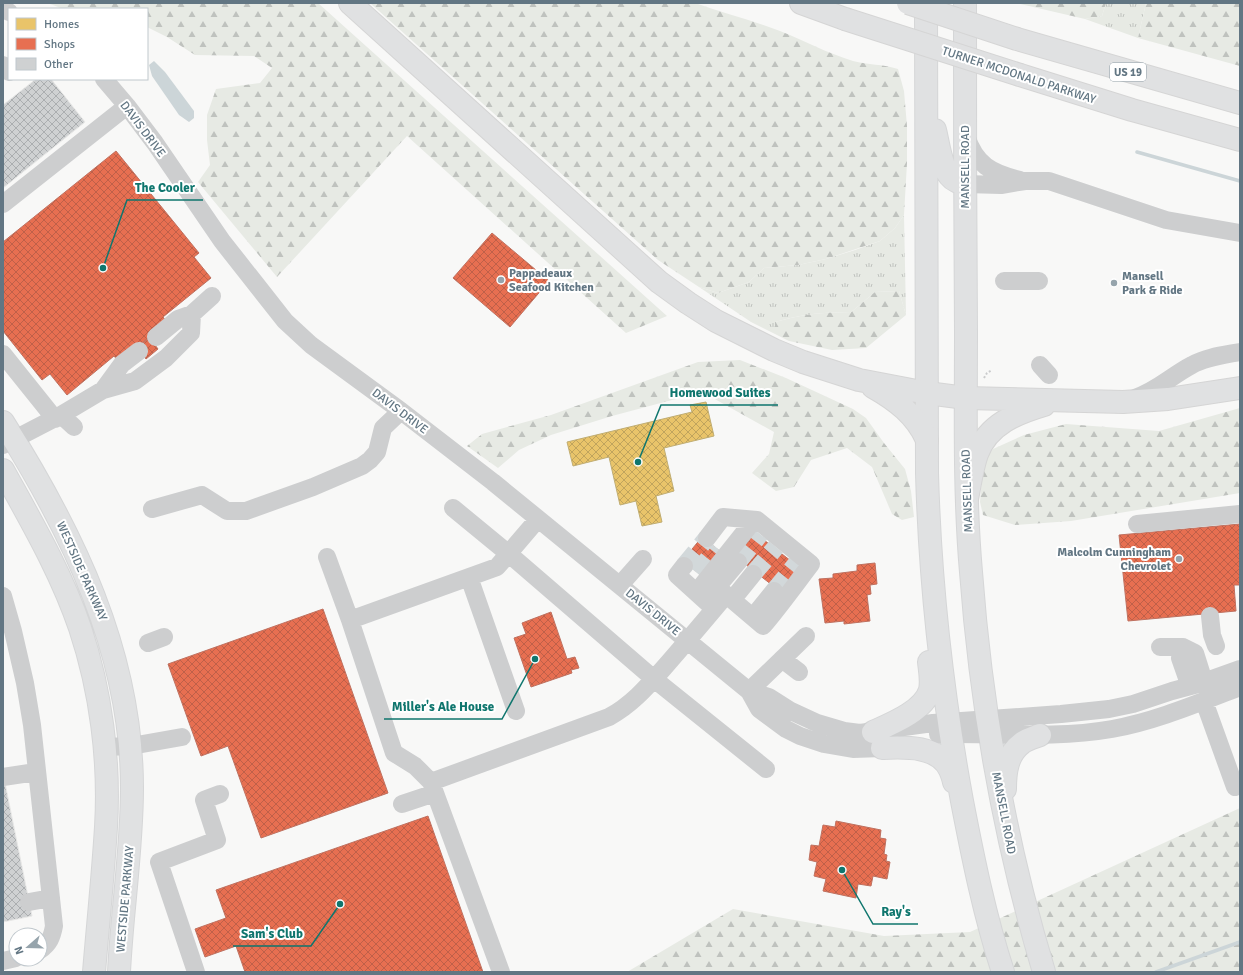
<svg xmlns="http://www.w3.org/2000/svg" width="1243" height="975" font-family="Signika,sans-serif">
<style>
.grass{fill:url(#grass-tufts)}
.forest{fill:url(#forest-firs)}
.water{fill:#ccd5d8}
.homes{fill:url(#homes-cross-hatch);stroke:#c0ad72}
.shops{fill:url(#shops-cross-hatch);stroke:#bf7160}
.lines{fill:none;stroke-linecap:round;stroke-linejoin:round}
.stream{stroke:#ccd5d8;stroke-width:3.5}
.building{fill:url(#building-cross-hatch);stroke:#e8e8e7}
.minor-tunnel{stroke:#d2d8da;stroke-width:18;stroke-dasharray:18 9;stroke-linecap:butt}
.major-casing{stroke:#d5d6d7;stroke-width:24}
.highway-casing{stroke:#d5d5d5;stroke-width:24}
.path{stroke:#cacbcc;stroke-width:2;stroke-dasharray:2 2;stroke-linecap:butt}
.minor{stroke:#cdcecf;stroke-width:18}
.major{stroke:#e0e1e2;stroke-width:22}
.highway{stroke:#e0e1e2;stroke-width:22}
.highway-bridge-casing{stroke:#d5d5d5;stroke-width:24;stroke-linecap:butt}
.highway-bridge{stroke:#e0e1e2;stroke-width:22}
.poi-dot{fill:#96a4ac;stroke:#fff;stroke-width:1.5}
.labels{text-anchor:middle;stroke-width:4;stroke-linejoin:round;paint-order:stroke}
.shield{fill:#fff;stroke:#919fa8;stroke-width:1}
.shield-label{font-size:11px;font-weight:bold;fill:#627683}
.street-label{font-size:12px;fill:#627683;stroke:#fff}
.poi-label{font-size:12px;font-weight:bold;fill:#627683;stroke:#fff;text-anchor:start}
.leader{fill:none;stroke:#0f766e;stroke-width:1.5}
.callout-dot{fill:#0f766e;stroke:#fff;stroke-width:1.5}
.callout-label{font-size:13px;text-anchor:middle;font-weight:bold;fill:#0f766e;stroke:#fff;stroke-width:4;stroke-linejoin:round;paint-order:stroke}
</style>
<defs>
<pattern id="grass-tufts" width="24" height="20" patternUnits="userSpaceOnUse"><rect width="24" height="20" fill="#e7eae4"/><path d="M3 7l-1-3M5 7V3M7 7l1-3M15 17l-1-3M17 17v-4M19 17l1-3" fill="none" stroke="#bfc2be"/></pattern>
<pattern id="forest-firs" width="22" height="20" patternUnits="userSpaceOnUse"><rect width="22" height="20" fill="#e7eae4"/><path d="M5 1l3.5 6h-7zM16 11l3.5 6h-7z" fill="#bfc2be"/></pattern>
<pattern id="homes-cross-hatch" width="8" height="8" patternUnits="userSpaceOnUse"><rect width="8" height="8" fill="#e9c46a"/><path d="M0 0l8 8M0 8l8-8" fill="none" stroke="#c0a45d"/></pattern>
<pattern id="shops-cross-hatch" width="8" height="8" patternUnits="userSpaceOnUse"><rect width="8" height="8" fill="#e76f51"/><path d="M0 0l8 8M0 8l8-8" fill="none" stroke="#bf6049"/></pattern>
<pattern id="building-cross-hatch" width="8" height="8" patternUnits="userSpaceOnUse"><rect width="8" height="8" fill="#cfd1d2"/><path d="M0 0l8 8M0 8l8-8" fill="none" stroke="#abaeb0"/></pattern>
</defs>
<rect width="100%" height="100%" fill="#f8f8f7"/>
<path class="grass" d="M1106,3H1146L1138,38L1085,19L1102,16Z
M904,215L906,315L899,291L875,292L850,313C823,311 800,315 775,322V334L751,322L699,287L718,293L749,282L764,268L798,265L826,259L855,250L880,241L895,228Z"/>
<path class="forest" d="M48,3H318L667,316L626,333L407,136L277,277L198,182L210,165L207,140V115L216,89L260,83L272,68L254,56L195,55L167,37L147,27V9H63Z
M370,3H695C723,13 752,20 780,31C805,41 827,53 853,61C868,65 883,64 898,69L904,91L907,126V163L904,215L895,228L880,241L826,259L798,265L764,268L749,282L718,293L699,287L658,260Z
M1016,3H1106L1102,16L1085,19Z
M1146,3H1240V66L1138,38Z
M899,291L906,315L866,348L832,350L789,341L775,334V322C801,315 822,311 850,313L875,292Z
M740,360L786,378L853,409L866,418L884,443L905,469L911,491L914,517L902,520L892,514L872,467L847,448L811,460L794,487L776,491L752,473L769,454L774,432L704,393L672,400L612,416L551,435L519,450L498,468L467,446L482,434L551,415L698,362Z
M1240,408V493L1071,521L1015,525L983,515L980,502L983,463L993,449L1024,435L1066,424L1159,431Z
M1240,808V972H627L733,909L884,936L970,932Z"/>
<path class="water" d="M154,61L165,72L194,111V118L189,122L179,115L152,76L149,65Z"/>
<path class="homes" d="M706,402L714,436L664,448L674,491L656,496L662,522L642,526L636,501L620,505L609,457L573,466L567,442L692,412L690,405Z"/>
<path class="shops" d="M116,151L199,253L194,257L211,278L163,317L168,323L119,362L114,356L67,395L50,374L42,380L3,331V242Z
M492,233L549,281L510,327L453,278Z
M149,337L158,349L146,359L137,347Z
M1240,524V585H1234L1236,611L1128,621L1119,535Z
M755,533L800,568L781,592L736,557Z
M702,537L722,553L703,577L683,560Z
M875,563L877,584L870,585L871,594L867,595L870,621L844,624V621L825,623L819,579L833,578V574L857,571V565Z
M323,609L388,793L261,838L228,746L201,756L168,664Z
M551,612L567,659L575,657L579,668L571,670L572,673L531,687L514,638L526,634L522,623Z
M428,816L483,972H245L236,946L205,957L195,929L226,918L216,890Z
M836,821L881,830L880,838L886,839L884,854L887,855L886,861L890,862L887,879L873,876L871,886L858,884L856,898L823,891L826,879L814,876L817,862L809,860L811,845L819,846L823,825L835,827Z"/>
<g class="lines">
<path class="stream" d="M1137,152L1240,181
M1156,972L1240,942"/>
</g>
<path class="building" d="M36,79H51L85,122L3,188V105Z
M5,783L32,916L3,922V784Z"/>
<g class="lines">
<path class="minor-tunnel" d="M738,562L760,534
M684,566L707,538
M697,573L717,548
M753,574L776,547
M774,591L797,563"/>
<g class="major-casing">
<path id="major" d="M926,3L927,473C930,583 942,692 962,801C973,858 985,917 1003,972
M965,3C965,113 965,222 966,332C966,412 964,492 971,572C981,708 1005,842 1044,972
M935,130C939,145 941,174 956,181C959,182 962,183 965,184
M3,422C73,533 132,653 132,788C132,849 122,911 119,972
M3,470C31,521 61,572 80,628C101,691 110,761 106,827C103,876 98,924 94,972
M873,732C891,724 924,711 930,690C932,681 930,671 929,662
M882,748C904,747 939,745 950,770C952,774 953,778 954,782
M1005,789C1005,772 1007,754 1022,743C1027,739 1035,737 1040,735"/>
</g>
<g class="highway-casing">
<path id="highway" d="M350,3L659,282L688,303L716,321L774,350L803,362L859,380L927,393L966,398L1123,402L1168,399L1240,388
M801,3L845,19
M1017,39L1240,103
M1020,75L1132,110L1240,140
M873,387C896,400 916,415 927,440
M967,499C970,484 972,468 977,454C988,424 1017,413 1044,405"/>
</g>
<path class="path" d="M984,378L987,373L992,370"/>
<path class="minor" d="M3,9L9,12
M3,65L9,72
M104,79L127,106L155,143L222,241L285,321L311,345L401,411L493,482L749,691L769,697L791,711L817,723L844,731L860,733L933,723L1061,714L1109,709L1133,704L1172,691L1198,684L1240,669
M966,136C976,165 991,173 1020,180
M965,184L1001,185L1025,181H1049L1166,220L1240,233
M3,204L127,106
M1004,281H1039
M156,337L178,319L192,314
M3,354L55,419
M1040,365L1049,375
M103,390L122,364L139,351
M1135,398C1158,390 1171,376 1192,365C1206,357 1224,355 1240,352
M61,415L74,427
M3,445L61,415L103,390L135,381L166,358L191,333L192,314L212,296
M453,508L509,554L654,679L766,769
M152,509L202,495L227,511H246L313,487L362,466L370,460L377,452L383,428L401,411
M1137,524L1240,514
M707,538L723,517L757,520L811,564C795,585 780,606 763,626L717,587L738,562
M327,557L350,620L394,753L415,766L431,782L501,972
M684,566L677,575L709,604
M469,577L516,711
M620,585L643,559
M3,596L13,631L25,683L32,725L54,926C52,937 49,944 40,950
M721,600L703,584L754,520
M732,600L753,574
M1210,616L1212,635L1216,646
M753,617L774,591
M350,620L497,567L538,519
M148,643L164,637
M1160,647H1183L1195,653L1201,672L1198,684L1187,678L1180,658L1183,647
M782,659L799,672
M749,691L759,709L786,729L800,736L824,744L853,749L882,748L894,743
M749,691L806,636
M1204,701L1235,787
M938,734C996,733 1055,739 1112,729C1156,721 1198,703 1240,687
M105,747L131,746L182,737
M3,777L36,772
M431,782L609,717C631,705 646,688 662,670C684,645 705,620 726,595
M402,804L435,793
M29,902L51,898
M3,961L16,958
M196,972L159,862L217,840L204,800L220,794"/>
<use href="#major" class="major"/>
<use href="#highway" class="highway"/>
<g class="highway-bridge-casing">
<path id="highway-bridge" d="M908,3L1017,39
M845,19L1020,75"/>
</g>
<use href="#highway-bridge" class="highway-bridge"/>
</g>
<g class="poi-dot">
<circle cx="501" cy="280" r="4"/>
<circle cx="1114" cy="283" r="4"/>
<circle cx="1179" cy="559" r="4"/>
</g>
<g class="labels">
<rect class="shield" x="1110" y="63" width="36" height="18" rx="3"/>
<g class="shield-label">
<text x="1128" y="76">US 19</text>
</g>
<g class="street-label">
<text transform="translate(1019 75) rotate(18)" y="4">TURNER MCDONALD PARKWAY</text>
<text transform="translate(143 129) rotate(53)" y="4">DAVIS DRIVE</text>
<text transform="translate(965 167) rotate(-90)" y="4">MANSELL ROAD</text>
<text transform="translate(400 411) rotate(37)" y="4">DAVIS DRIVE</text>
<text transform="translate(967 491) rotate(-92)" y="4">MANSELL ROAD</text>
<text transform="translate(82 571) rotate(66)" y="4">WESTSIDE PARKWAY</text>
<text transform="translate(653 612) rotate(39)" y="4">DAVIS DRIVE</text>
<text transform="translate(1004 813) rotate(79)" y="4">MANSELL ROAD</text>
<text transform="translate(125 899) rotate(-85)" y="4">WESTSIDE PARKWAY</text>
</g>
<g class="poi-label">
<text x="509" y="277">Pappadeaux<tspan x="509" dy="14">Seafood Kitchen</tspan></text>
<text x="1122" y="280">Mansell<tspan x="1122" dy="14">Park &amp; Ride</tspan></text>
<text x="1171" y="556" text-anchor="end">Malcolm Cunningham<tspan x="1171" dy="14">Chevrolet</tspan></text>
</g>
</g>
<path class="leader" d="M103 268L127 200H203M638 462L661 405H778M535 659L502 719H384M842 870L873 924H918M340 904L311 946H233"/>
<g class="callout-dot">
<circle cx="103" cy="268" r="4"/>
<circle cx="638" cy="462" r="4"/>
<circle cx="535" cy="659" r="4"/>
<circle cx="842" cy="870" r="4"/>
<circle cx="340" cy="904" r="4"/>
</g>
<g class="callout-label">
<text x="165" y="192">The Cooler</text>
<text x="720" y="397">Homewood Suites</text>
<text x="443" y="711">Miller's Ale House</text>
<text x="896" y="916">Ray's</text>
<text x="272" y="938">Sam's Club</text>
</g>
<rect width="1243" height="975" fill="none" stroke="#627683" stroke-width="8"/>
<rect x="8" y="8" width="140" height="72" fill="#ffffff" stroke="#c0c8cd"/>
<rect x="16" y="18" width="20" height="12" fill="#e9c46a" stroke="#c0c8cd"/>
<text x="44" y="28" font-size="12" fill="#627683">Homes</text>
<rect x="16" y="38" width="20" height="12" fill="#e76f51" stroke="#c0c8cd"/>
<text x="44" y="48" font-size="12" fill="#627683">Shops</text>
<rect x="16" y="58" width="20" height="12" fill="#cfd1d2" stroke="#c0c8cd"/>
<text x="44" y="68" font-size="12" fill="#627683">Other</text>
<g transform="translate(28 947) rotate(250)"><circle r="19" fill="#ffffff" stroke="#c0c8cd"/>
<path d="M0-3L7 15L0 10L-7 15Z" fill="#96a4ac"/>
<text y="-6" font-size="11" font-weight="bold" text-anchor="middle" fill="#627683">N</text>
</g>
</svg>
